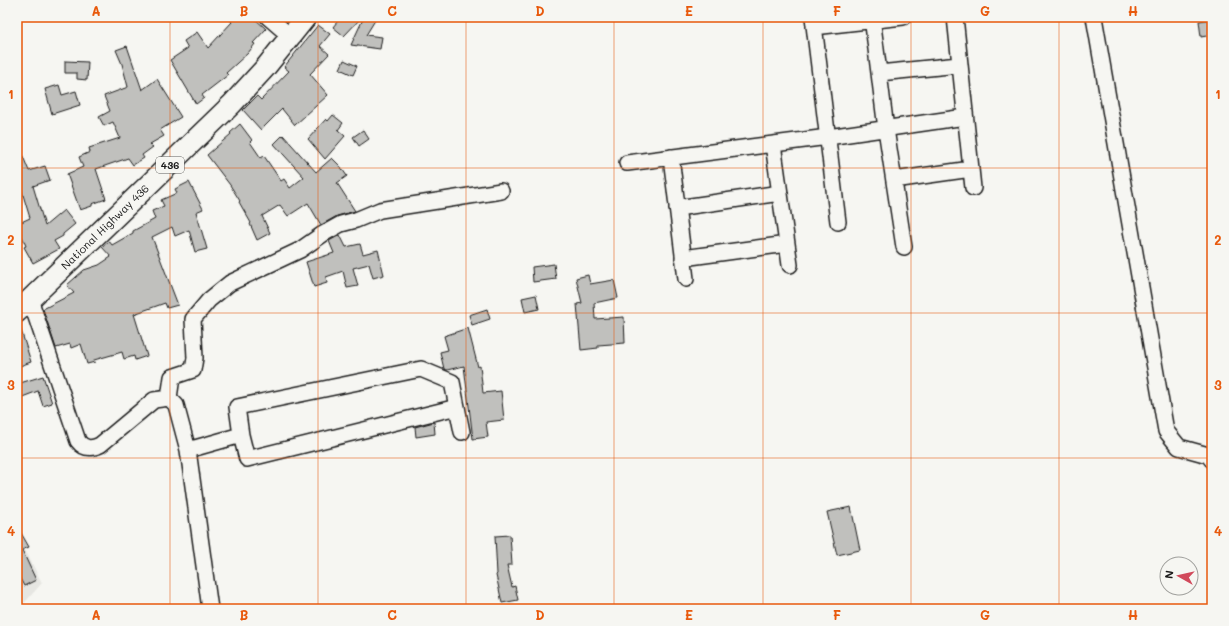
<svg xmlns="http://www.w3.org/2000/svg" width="1229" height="626" font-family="Mali,sans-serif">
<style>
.built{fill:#e6e6e2}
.building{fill:#c0c0bd;stroke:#1c1c1c}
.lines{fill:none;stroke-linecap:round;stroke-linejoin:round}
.minor-casing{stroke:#1c1c1c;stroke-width:18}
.major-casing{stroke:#1c1c1c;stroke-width:23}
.minor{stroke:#f6f6f2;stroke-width:15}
.major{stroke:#f6f6f2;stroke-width:20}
.grid{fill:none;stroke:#e8590c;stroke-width:1;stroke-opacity:0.55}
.labels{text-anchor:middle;stroke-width:3;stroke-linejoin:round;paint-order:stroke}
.shield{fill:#f6f6f2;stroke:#5d5d5c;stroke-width:1}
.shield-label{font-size:10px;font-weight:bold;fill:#1c1c1c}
.street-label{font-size:11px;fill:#1c1c1c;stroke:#f6f6f2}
.neatline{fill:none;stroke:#e8590c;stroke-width:1.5}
.grid-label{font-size:13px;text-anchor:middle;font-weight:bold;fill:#e8590c}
</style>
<rect width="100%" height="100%" fill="#f6f6f2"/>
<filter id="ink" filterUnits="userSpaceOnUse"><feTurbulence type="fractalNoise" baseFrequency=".025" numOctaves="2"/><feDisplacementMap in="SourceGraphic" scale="8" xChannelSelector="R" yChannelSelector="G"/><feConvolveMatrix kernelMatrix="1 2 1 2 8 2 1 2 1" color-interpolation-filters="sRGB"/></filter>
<g filter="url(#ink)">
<path class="built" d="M17,534L42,583L19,609H17Z"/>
<path class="building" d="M227,17H253L266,29L253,43L255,44L248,53L226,73L228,75L202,95L204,98L196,104L170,60L188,48L184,41L197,32L208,48L232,22Z
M341,17H362L344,36L333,27Z
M364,17H377L366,35L382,37L380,49L351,45Z
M1212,19V35L1201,37L1199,21Z
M318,25L330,34L320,46L329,54L310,74L328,95L295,125L282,109L261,130L243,110L257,96L261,100L289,71L284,67Z
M127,46L142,90L157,79L181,117L160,130L164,136L150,144L153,147L142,155L144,158L133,165L128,158L96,169L106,199L92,204V206L80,210L67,174L83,167L79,157L90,152L89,148L120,138L113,122L104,126L99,117L110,111L104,96L128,87L122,64L116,50Z
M344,60L357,66L353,75L340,69Z
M65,61L88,62L87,80L77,79V73H65Z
M59,85L62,95L76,91L80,105L52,114L45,89Z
M333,115L343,123L338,130L345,136L325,159L308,139L326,119L328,121Z
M240,124L252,140L250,142L261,158L264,156L281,181L284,179L290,188L304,177L274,144L283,135L316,172L332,158L340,166L347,176L337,183L355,211L337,216L321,225L308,203L288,216L280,205L262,216L270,233L257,240L250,224L251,223L239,202L240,201L230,185L207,155L231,134L230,133Z
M363,130L369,139L359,146L353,137Z
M17,142L29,171L45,166L50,180L33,186L45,226L64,210L75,224L63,234V236L54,241L59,249L33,263L24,247L26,246L17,224L30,218L20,185L17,186Z
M189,182L203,209L196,212L207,249L195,252L189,230L175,236L172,227L152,237L178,305L167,308L165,303L134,314L147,356L135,360L134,356L124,359L122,352L94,360L95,362L87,364L81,344L71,348L70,344L56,348L43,309L74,293L67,285L84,270L99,265L111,257L102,247L109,241L112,245L133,233V231L155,219L152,211L164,206L161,200L177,193L175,189Z
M340,235L346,247L360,244L363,254L378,250L384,275L373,278L369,264L353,268L358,286L347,288L343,271L326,277L327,283L314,287L306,262L334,253L329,241Z
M554,264L556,279L533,282L532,267Z
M588,275L590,284L614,280L618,298L594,303L595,319L624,317L625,343L598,345V348L581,350L577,304L582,303L576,278Z
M536,295L539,309L525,312L522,298Z
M487,309L490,319L472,325L469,315Z
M17,324H19L31,362L17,367Z
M468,328L478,367L480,366L483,393L501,391L504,420L486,422L488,437L473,439L464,366L447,370L444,369L440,352L448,350L444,336Z
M43,376L52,403L43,406L38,391L17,399V384Z
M434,422L435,434L416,437L415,427Z
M851,507L860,550L837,555L827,512Z
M17,526L29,547L22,550L36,580L24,586L17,573Z
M510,535L512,565H507L512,587L515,586L518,600L502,603L496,575L497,574L495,536Z"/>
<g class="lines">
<g class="minor-casing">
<path id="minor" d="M268,17L290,36
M813,17L838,222
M872,17L886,129L904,247
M955,17L973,188
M1094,17L1166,431L1179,447L1208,455L1212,460
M814,27L903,17
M879,73L959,65
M773,144L790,265
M671,157L686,279
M627,163L828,137L965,117
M894,180L971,169
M677,208L780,193
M683,258L787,244
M30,299L78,441C84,449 91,449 100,445L154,400L169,398
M169,398L172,377L193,370L195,358L193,319L209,300L230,283L300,250L323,234L341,224L356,220L380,210L501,191
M169,398L176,405L188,450L210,609
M457,407L247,459L241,435L237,407L421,369L452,382L462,432
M188,450L241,435"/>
</g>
<g class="major-casing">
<path id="major" d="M17,312L232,104L265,68L306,17"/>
</g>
<use href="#minor" class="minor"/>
<use href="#major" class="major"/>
</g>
</g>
<path class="grid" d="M170,17V609M318,17V609M466,17V609M614,17V609M763,17V609M911,17V609M1059,17V609M17,168H1212M17,313H1212M17,458H1212"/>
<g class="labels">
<rect class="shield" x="156" y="157" width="28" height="16" rx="3"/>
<g class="shield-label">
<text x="170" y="169">436</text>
</g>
<g class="street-label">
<text transform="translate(105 227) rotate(-44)" y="4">National Highway 436</text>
</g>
</g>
<rect width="1229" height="626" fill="none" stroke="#f6f6f2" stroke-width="44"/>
<g transform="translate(1179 576) rotate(278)"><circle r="19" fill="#f6f6f2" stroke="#9f9f9c"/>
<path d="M0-3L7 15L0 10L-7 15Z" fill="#d1495b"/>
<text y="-6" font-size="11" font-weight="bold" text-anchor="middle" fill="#1c1c1c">N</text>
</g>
<rect x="22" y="22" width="1185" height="582" class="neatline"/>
<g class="grid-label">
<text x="96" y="16">A</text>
<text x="244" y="16">B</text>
<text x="392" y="16">C</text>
<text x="540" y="16">D</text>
<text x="689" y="16">E</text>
<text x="837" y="16">F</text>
<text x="985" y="16">G</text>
<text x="1133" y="16">H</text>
<text x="11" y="99">1</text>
<text x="1218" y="99">1</text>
<text x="11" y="245">2</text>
<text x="1218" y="245">2</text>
<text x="11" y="390">3</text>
<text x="1218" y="390">3</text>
<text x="11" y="536">4</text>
<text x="1218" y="536">4</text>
<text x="96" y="620">A</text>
<text x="244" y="620">B</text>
<text x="392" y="620">C</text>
<text x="540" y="620">D</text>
<text x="689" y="620">E</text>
<text x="837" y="620">F</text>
<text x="985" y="620">G</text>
<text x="1133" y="620">H</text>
</g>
</svg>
